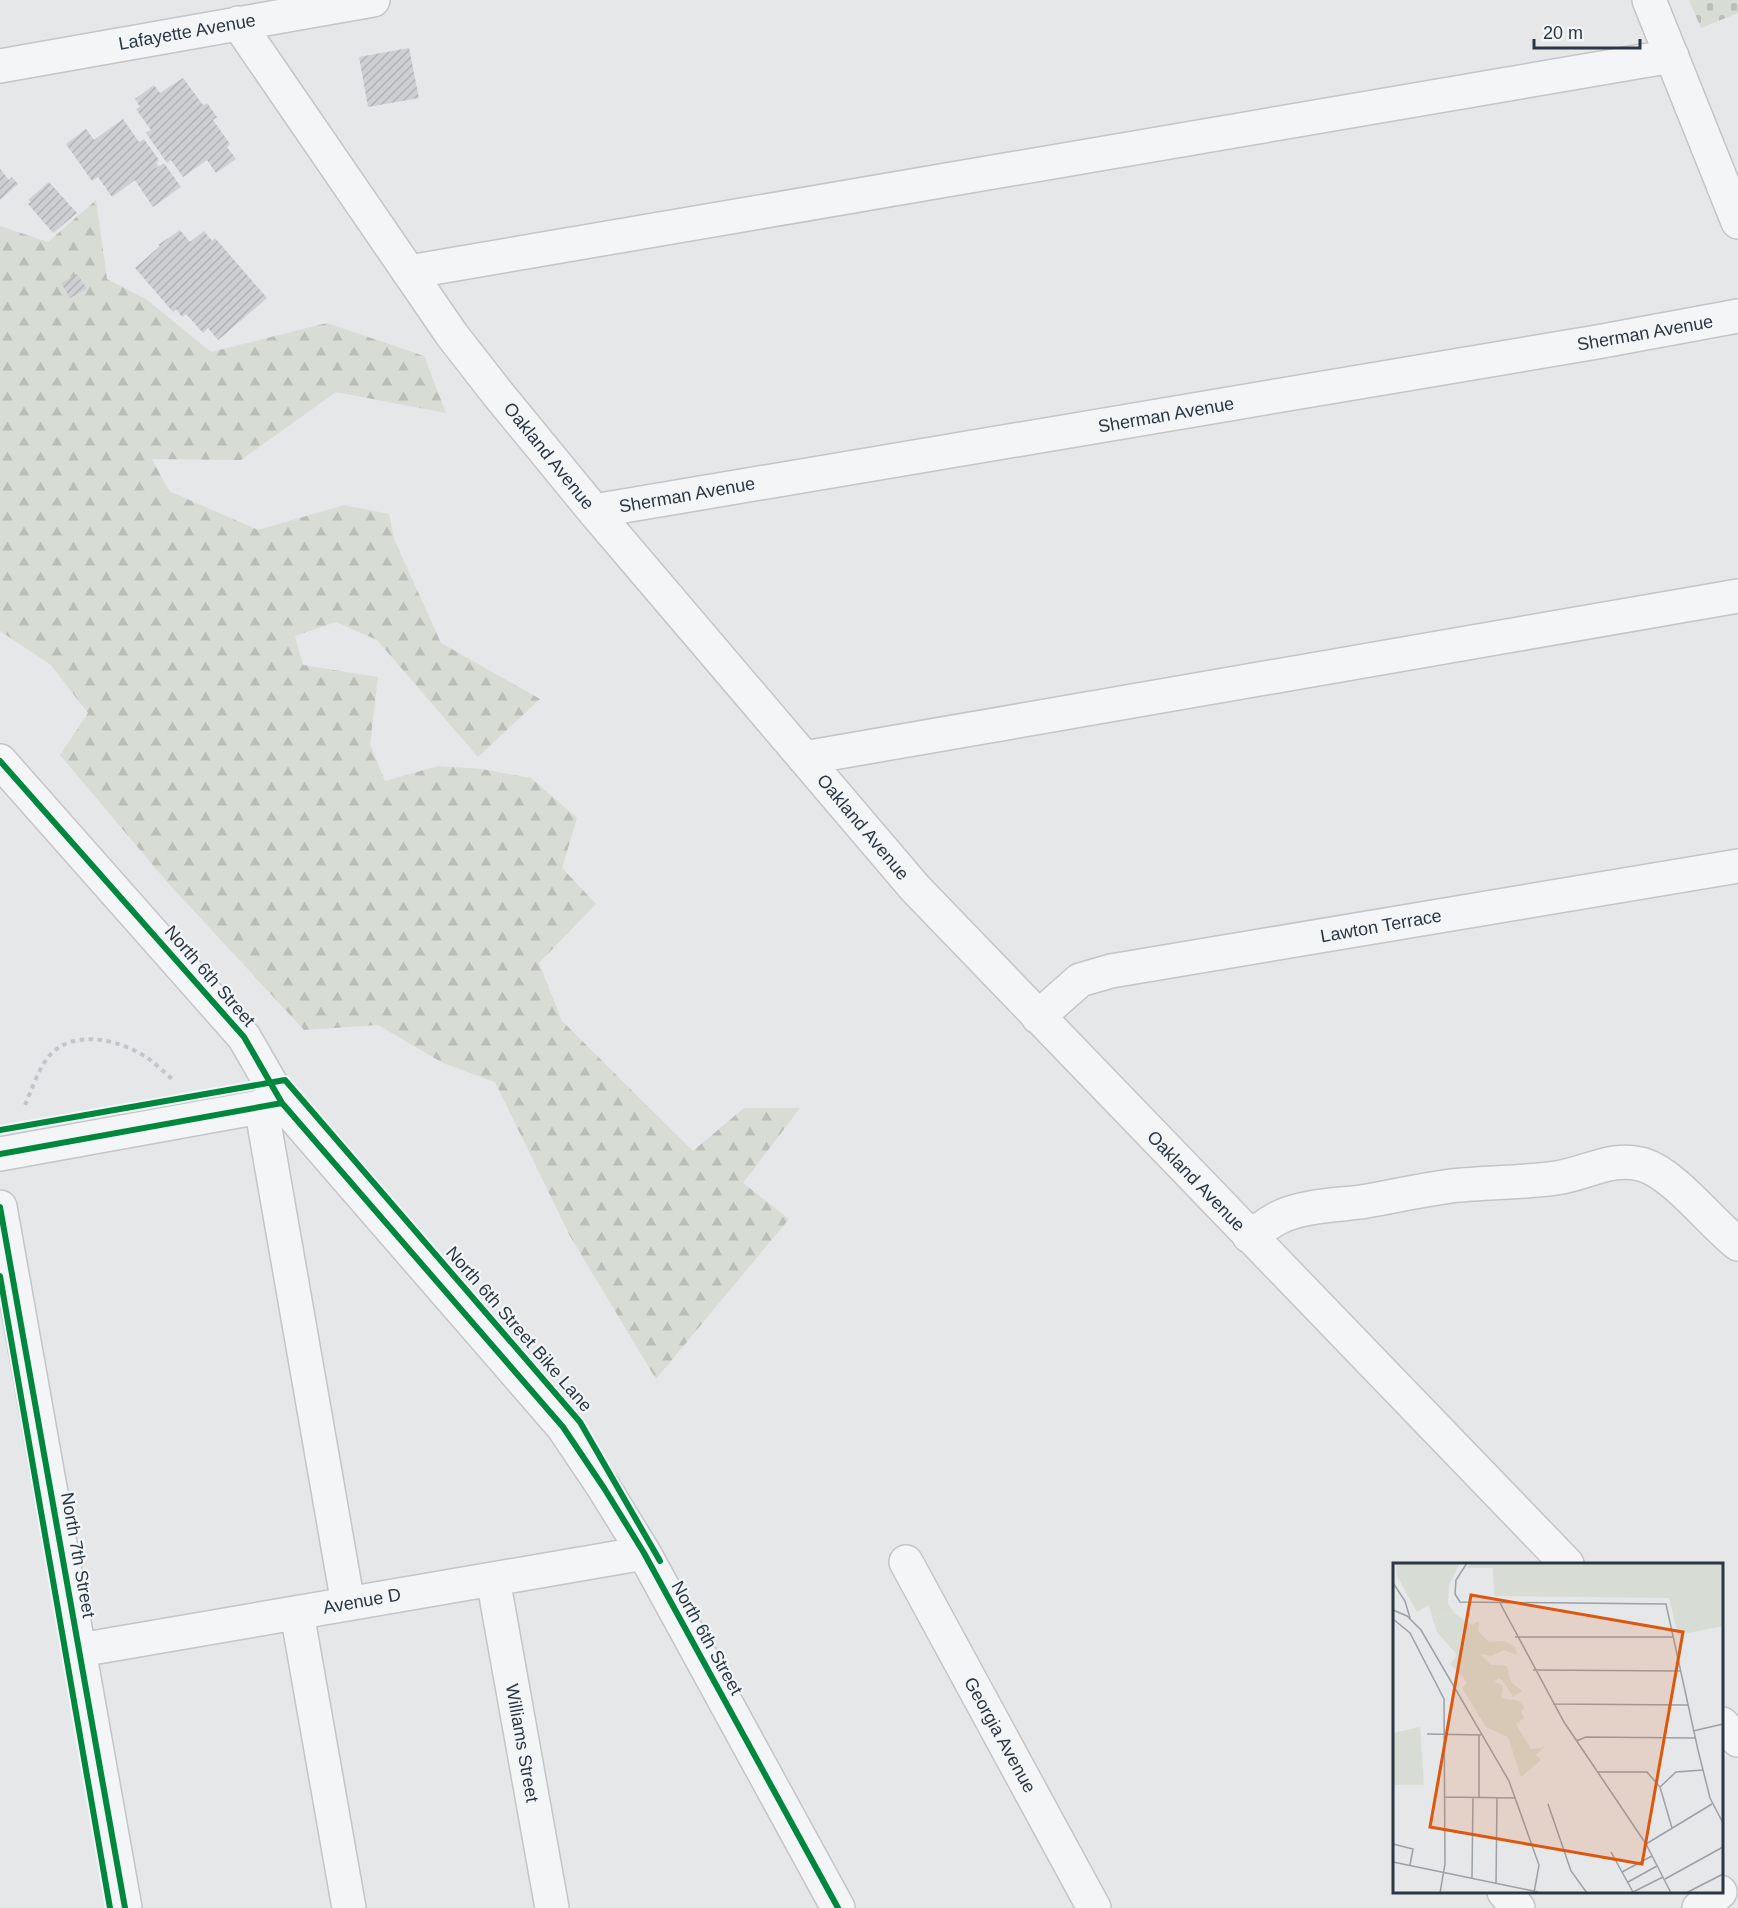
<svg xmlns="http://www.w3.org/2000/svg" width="1738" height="1908" font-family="Helvetica,sans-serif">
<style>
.forest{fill:url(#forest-firs)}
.cemetery{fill:url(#cemetery-stones)}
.building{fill:url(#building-hatch)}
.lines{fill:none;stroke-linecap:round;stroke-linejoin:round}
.minor-casing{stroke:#c3c5c7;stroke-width:36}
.path{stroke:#c3c6c8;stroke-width:4;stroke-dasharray:4.5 4.5;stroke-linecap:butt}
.minor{stroke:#f4f5f6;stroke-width:33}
.cycleway-casing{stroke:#f3f6f8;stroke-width:10}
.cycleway{stroke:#00873e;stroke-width:6}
.labels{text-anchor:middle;stroke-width:4.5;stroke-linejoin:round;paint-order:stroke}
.street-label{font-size:18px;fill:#2a3744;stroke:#f3f6f8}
.inset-road{fill:none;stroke:#9aa1a7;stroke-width:1.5}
.view{fill:#de570f;fill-opacity:0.15;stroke:#de570f;stroke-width:3}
.inset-edge{fill:none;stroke:#2a3744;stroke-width:3}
</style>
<defs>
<pattern id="forest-firs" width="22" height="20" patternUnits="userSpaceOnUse" patternTransform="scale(1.5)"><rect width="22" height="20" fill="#d7ddd5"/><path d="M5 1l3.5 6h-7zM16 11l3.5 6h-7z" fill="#b9beb8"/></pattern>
<pattern id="cemetery-stones" width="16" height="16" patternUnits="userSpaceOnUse" patternTransform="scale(1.5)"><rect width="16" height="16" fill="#d7ddd5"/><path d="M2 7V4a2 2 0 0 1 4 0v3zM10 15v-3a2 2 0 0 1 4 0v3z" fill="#b9beb8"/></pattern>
<pattern id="building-hatch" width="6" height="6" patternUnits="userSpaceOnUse" patternTransform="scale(1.5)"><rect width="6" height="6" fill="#cdcfd2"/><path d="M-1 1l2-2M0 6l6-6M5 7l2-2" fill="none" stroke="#b0b2b6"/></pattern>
</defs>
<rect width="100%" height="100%" fill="#e5e7e9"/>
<path class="forest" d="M96,200L107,279L146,299L211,352L327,323L424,356L446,413L336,392L241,460L152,459L169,491L258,530L344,505L389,514L394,539L441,643L540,699L478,757L377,640L336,622L295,636L303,665L378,677L370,744L385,781L438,766L482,769L531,778L577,818L562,868L596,904L539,963L562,1021L693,1151L744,1108H800L743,1183L789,1219L656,1379L570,1236L495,1082L443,1063L378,1025L304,1030L168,883L60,755L88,713L51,665L0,631V226L48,242Z"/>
<path class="cemetery" d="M1689,0H1738V13L1701,28Z"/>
<path class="building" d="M409,48L419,98L368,107L359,57Z
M183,78L203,105L207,103L217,117L213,120L230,144L227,147L236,159L216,173L207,160L183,177L171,160L167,163L146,133L151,130L136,109L140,107L135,99L154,85L160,93Z
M123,119L139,142L144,139L159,160L156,163L158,165L154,169L164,163L181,187L153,207L135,180L112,197L98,177L92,181L66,144L86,129L94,140Z
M0,169L9,180L12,177L18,184L0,200Z
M49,182L77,213L53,233L28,204L31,202L28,200Z
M180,230L190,242L204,231L212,241L215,238L267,298L218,340L208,328L203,333L186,314L182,317L176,309L173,312L135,268L160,246L158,245Z
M77,274L87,289L70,298L61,283Z"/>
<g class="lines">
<g class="minor-casing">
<path id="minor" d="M1649,0L1738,222
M238,23L452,335L498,394L594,511L915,888L1567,1564
M0,66L373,0
M409,272L1672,56
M594,511L1597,342L1738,316
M804,758L1738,596
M0,761L244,1037L282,1103L563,1427L604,1488L644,1553L838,1908
M1038,1017L1080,980L1111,971L1738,866
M261,1106L348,1604
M0,1154L282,1103
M0,1207L125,1908
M1249,1236C1260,1230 1270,1222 1280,1217C1302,1206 1337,1205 1361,1202C1391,1197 1421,1190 1451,1186C1486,1182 1521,1183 1556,1178C1586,1174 1613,1155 1644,1165C1675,1175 1711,1223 1738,1244
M906,1562L1094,1908
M493,1579L552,1908
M297,1613L349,1908
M80,1650L644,1553
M1722,1724L1738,1740
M1504,1892L1518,1908
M1699,1908L1720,1892"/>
</g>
<path class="path" d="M25,1105C32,1089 38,1069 50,1055C75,1028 122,1040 149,1059C157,1065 165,1073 173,1080"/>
<use href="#minor" class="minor"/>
<g class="cycleway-casing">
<path id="cycleway" d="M0,761L244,1037L282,1103L563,1427L604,1488L644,1553L838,1908
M0,1130L285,1080L580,1422L660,1561
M0,1154L282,1103
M0,1207L125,1908
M0,1276L110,1908"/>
</g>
<use href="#cycleway" class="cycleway"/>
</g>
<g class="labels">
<g class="street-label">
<text transform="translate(187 32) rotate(-10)" y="6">Lafayette Avenue</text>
<text transform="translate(1645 333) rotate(-10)" y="6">Sherman Avenue</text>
<text transform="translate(1166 415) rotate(-10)" y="6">Sherman Avenue</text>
<text transform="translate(549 456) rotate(51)" y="6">Oakland Avenue</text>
<text transform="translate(687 495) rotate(-10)" y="6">Sherman Avenue</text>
<text transform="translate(863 827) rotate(50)" y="6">Oakland Avenue</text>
<text transform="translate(1381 926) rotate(-10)" y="6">Lawton Terrace</text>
<text transform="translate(210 976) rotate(49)" y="6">North 6th Street</text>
<text transform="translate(1196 1181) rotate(46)" y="6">Oakland Avenue</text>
<text transform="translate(519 1329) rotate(49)" y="6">North 6th Street Bike Lane</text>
<text transform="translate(78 1555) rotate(80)" y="6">North 7th Street</text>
<text transform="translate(362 1601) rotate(-10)" y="6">Avenue D</text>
<text transform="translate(707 1638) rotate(61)" y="6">North 6th Street</text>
<text transform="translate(1000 1735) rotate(61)" y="6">Georgia Avenue</text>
<text transform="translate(522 1743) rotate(80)" y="6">Williams Street</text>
</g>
</g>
<g transform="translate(1393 1563)">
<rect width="330" height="330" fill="#e5e7e9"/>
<path d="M3,0H67L56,22L55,40L61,50L39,54L36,42L24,49L4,13ZM27,164L31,222H0V170Z" fill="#d7ddd5"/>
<path d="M61,50L79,62L86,58L85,68L96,79L111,78L122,84L124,92L111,87L98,93L87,91L98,102L114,103L118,119L129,128L120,134L110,118L106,115L101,119L110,122L108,135L126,138L131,144L128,149L131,155L123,161L138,186L152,184L143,192L148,197L128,214L115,174L93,164L69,125L74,120L70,114L57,101L64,92L44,69L39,54Z" fill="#d7ddd5"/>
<path d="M78,0H330V63L285,72L276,35L101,33L100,5H74Z" fill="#d7ddd5"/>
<path class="inset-road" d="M74,0L63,17L62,31L67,39L273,41L305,187L317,235L330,260M0,20L12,38L17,55M107,40L171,159L253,281L278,330M0,47L14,53L28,67L116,218L146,302L141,330M0,56L17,70L51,136L52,301L47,330M122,74H281M140,107L287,108M160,141L295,142M300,168L330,161M34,171L88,172M183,178L193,174L302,175M204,209H254L267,224L279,265M267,224L283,209L310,207M52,234L123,235M86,234V172M155,241L178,308L194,330M0,281L20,286L17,302M253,281L319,241M218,289L240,329M0,299L145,329M229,309L259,293M79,315L80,234M272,316L330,284M235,319L264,303M103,321L104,235M238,330L270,314M293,330L330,311"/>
<path class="view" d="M78,32L290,69L249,301L37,264Z"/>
<rect width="330" height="330" class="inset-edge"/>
</g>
<path d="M1534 39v9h106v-9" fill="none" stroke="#2a3744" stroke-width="3"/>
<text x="1543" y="39" font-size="18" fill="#2a3744" stroke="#f3f6f8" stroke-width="4.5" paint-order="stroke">20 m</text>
</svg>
